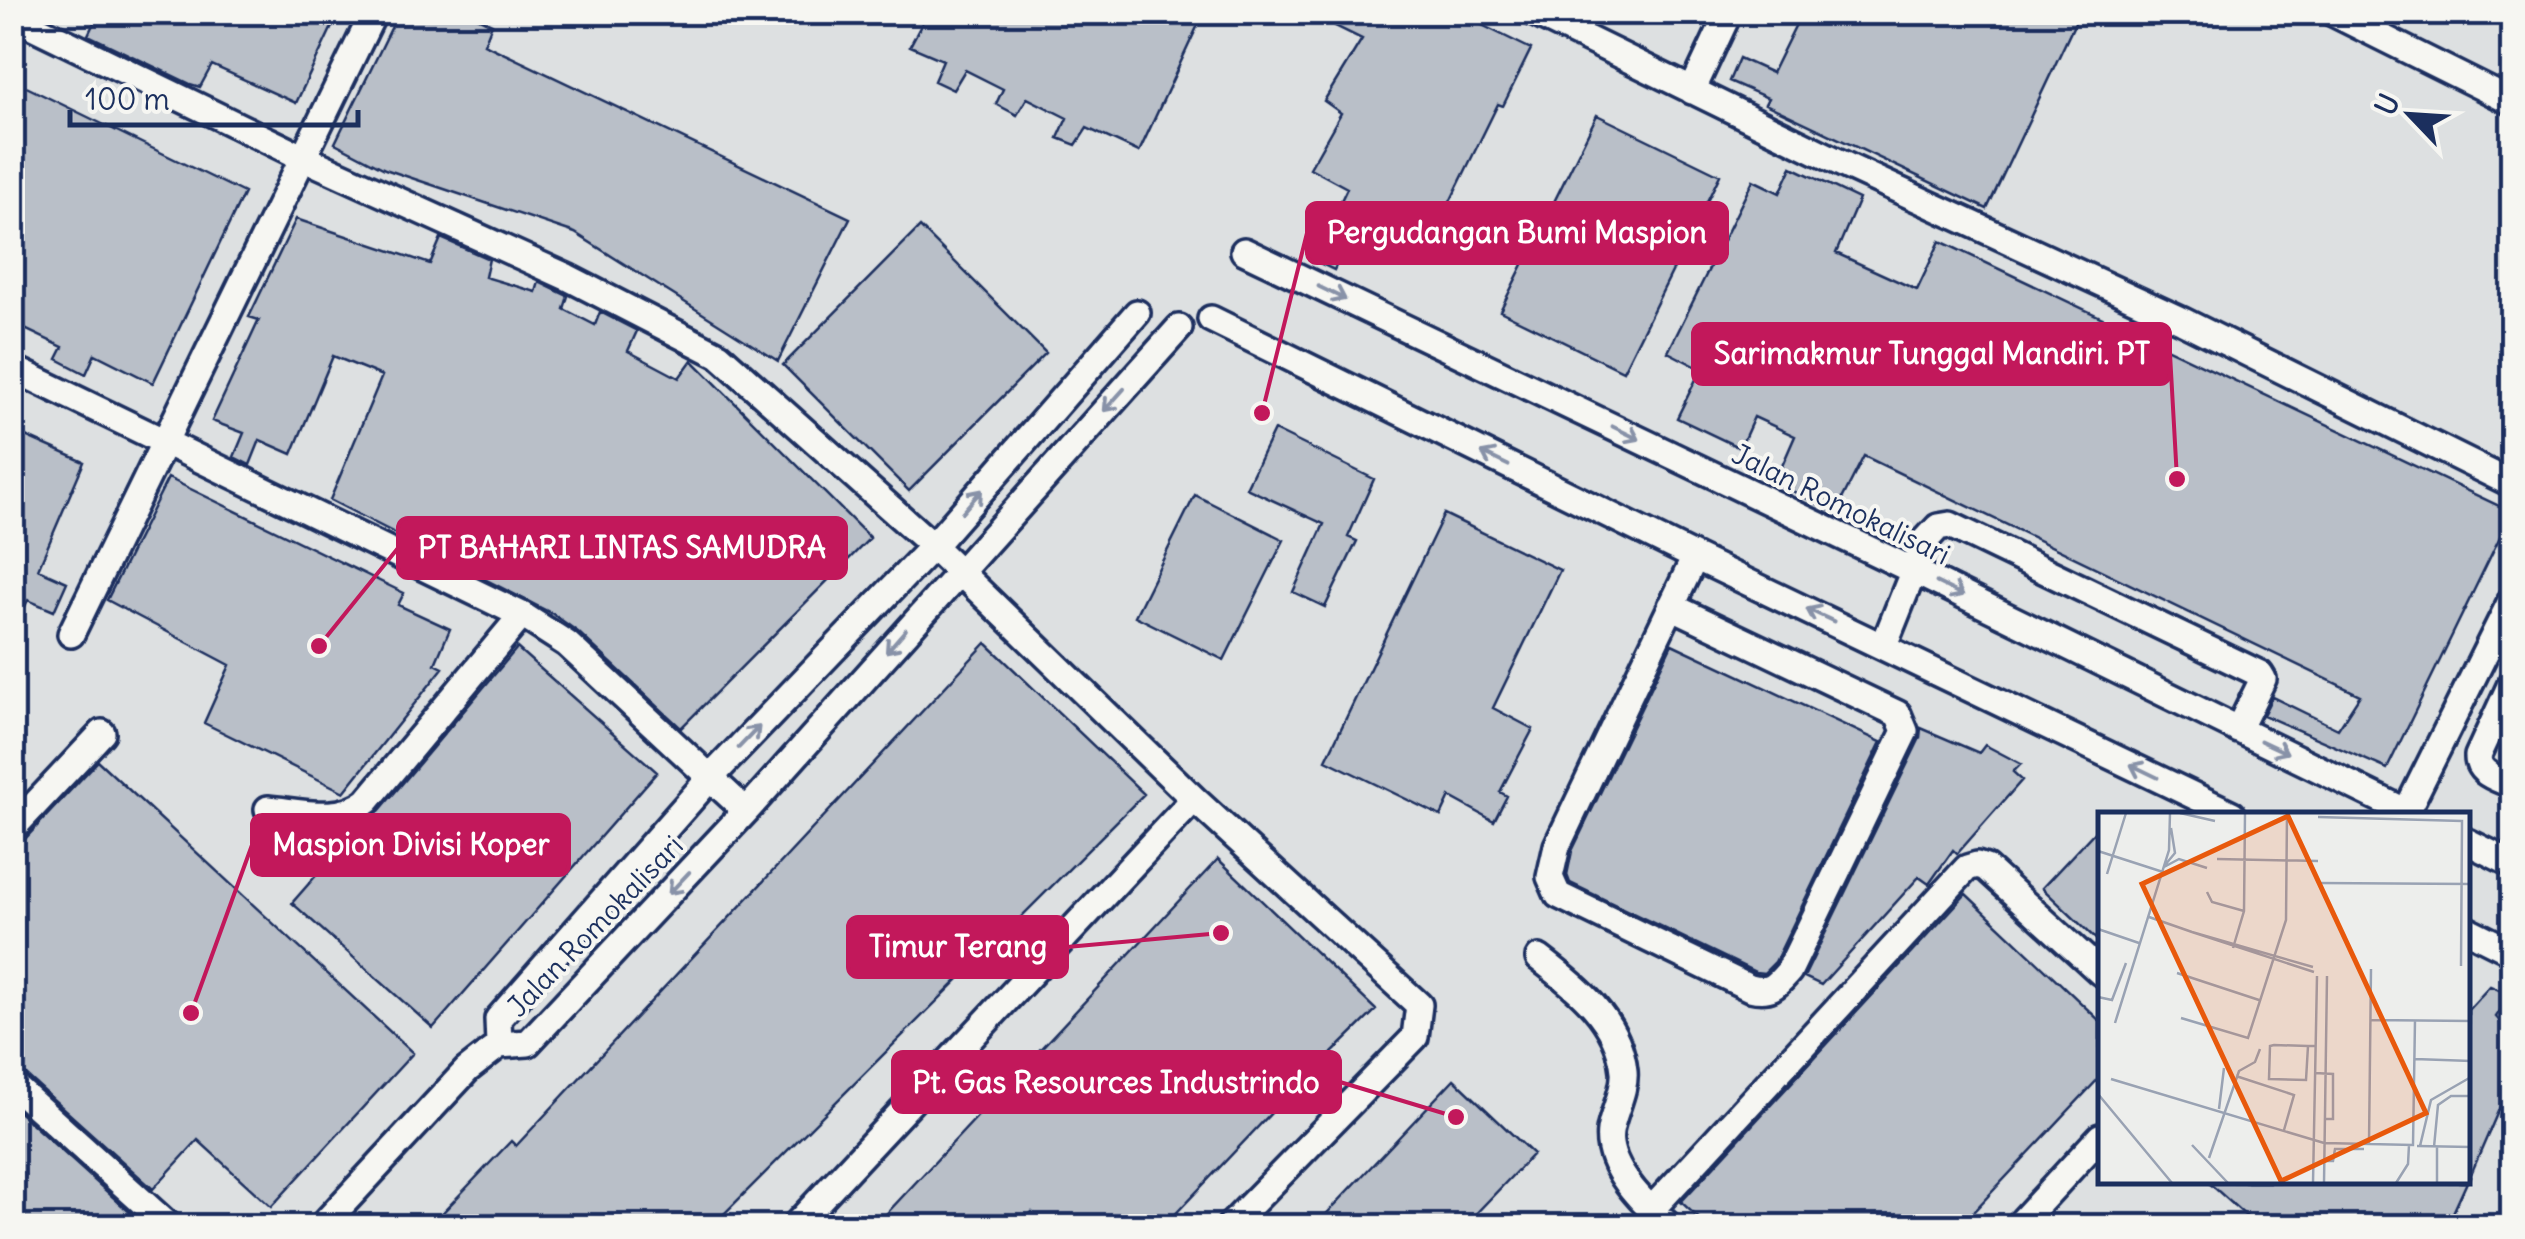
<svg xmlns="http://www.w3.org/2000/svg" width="2525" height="1239" font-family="Delius,sans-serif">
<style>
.built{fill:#dde0e1;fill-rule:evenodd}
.building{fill:#b9bfc8;stroke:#1b2f5e;stroke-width:2.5}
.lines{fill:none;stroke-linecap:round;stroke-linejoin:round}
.minor-casing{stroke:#1b2f5e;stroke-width:32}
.minor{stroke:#f6f6f2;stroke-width:25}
.oneway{stroke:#8892a8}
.labels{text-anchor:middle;stroke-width:8;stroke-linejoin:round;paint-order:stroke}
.street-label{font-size:28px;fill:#1b2f5e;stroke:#f6f6f2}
.inset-road{fill:none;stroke:#99a2b3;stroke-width:2.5}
.view{fill:#e8590c;fill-opacity:0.15;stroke:#e8590c;stroke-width:5}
.inset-edge{fill:none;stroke:#1b2f5e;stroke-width:5}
.leader{fill:none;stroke:#c2185b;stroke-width:4}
.callout-dot{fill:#c2185b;stroke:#f6f6f2;stroke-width:4}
.callout{fill:#c2185b;stroke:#c2185b;stroke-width:4}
.callout-label{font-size:30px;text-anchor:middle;font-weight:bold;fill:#fff}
</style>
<rect width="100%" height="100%" fill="#edeeec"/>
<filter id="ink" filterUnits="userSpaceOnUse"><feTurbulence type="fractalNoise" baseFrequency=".01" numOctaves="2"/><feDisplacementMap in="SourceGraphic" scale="20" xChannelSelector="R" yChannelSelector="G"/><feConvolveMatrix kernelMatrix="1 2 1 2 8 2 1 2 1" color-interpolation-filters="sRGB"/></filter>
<g filter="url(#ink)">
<path class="built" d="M12,13H2512V1226H13ZM2100,814H2468V1182H2100Z"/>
<path class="building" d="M99,12H339L296,103L212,65L200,87L190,84L88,35Z
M399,12H467L492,24L484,44L850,218L778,361L575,233L385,169L335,143Z
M928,12H1204L1139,152L1087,128L1076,145L1058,138L1067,118L1027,98L1017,115L996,104L1003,89L965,70L953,90L934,81L943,60L910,46Z
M1341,12H1455L1531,49L1503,106L1498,104L1422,259L1357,222L1334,270L1313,260L1347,188L1310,168L1341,113L1324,101L1362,39L1335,26Z
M1802,12H2080L1987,209L1765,104L1768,98L1729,81L1739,58L1772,73Z
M12,80L244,193L153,383L95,354L86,374L57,359L63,347L12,323Z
M1597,115L1720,175L1623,371L1500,311Z
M1792,167L1859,199L1836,253L1917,290L1940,241L2512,512L2387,769L2263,715L2272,697L2338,729L2360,695L1864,456L1835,513L1775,482L1795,436L1754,417L1740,448L1677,418L1701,369L1668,352L1753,180L1780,193Z
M296,219L430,264L441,238L489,259L485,277L536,292L539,282L568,296L564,309L595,325L600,312L637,331L628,351L679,378L692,360L870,538L681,728L578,632L553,614L330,500L382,376L333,356L292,454L260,440L250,465L234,457L244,433L212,421L259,320L249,317Z
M920,227L1046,353L909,491L783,365Z
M12,430L84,462L38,569L67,582L54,611L28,600L12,633Z
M1274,430L1374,479L1348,537L1357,541L1325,607L1293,592L1324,524L1246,488Z
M168,478L404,593L398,605L450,629L435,664L443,668L344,792L204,723L230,665L107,600Z
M1195,495L1284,540L1224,660L1135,616Z
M1444,514L1560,570L1493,708L1533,729L1500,792L1507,796L1494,821L1450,797L1441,816L1326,760Z
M986,643L1144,794L712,1226H430L511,1141L516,1146Z
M1672,644L1881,742L1775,962L1764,973L1755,972L1570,883L1567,875L1572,851Z
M517,648L657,772L433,1028L292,903L363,822L379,811Z
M1921,728L1979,753L1985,745L2021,764L2013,772L2022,780L1957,854L1953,850L1929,884L1919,877L1821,985L1804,977L1920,738Z
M98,761L413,1053L271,1207L198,1140L153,1189L23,1072L12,1068V853Z
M2100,826V943L2042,888Z
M1218,859L1376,1010L1275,1109L1164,1226H1047L1032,1212L1018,1226H875Z
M1966,894L2100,1021V1077L1960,1226H1707L1681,1202Z
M2490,986L2511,995L2496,1017L2511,1034L2509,1039L2512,1042V1079L2468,1181V1010Z
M1454,1079L1533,1154L1464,1226H1315Z
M12,1106L145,1226H12Z
M2208,1182H2467L2447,1226H2257Z"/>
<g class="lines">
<g class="minor-casing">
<path id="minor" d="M1532,12L1851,168L2183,321L2512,484
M2331,12L2512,102
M12,16L302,157L567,277L719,355L933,546L1194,799L1419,1005L1415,1037L1230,1226
M1692,91L1729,12
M1244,251L1912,570L2411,814
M1211,319L1695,557L2232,814
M12,368L522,615L567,644L746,811
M1671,606L1898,714L1905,731L1789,971C1776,986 1771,993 1750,988L1558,895L1550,877L1557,846L1695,557
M71,634L374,12
M1884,645L1926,540L1938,527L1950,525L2260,674L2263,679L2238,730
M2512,682L2478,756C2477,774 2498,778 2512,785
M268,809C302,812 339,823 367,801L522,615
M2405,814L2512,599
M12,829L102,733
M2468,842L2512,864
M2468,930L2512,952
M1539,958C1577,987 1619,1020 1624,1071C1626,1090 1613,1112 1610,1131C1605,1167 1644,1204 1669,1226
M499,1045L528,1043L746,811L1179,328
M499,1045L498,1019L711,777L933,546L1137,313
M12,1084L169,1226
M1651,1210L1967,868L1977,865L1986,868L2100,972
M322,1226L467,1070L499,1045
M795,1226L1194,799
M2018,1226L2100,1137"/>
</g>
<use href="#minor" class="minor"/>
</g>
<defs><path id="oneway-shaft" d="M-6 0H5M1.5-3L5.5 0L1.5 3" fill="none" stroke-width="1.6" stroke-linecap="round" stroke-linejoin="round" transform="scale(2.5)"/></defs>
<g class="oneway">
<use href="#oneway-shaft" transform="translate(1332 293) rotate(26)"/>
<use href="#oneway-shaft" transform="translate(1114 400) rotate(132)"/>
<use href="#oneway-shaft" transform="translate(1626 433) rotate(26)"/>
<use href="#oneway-shaft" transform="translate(1495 459) rotate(-154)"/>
<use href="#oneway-shaft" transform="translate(972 501) rotate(-49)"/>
<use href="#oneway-shaft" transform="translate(1950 589) rotate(26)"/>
<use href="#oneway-shaft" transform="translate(1820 615) rotate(-155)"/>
<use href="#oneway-shaft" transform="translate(896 641) rotate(131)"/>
<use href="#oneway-shaft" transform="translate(749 737) rotate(-46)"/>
<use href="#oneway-shaft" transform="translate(2274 747) rotate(25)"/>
<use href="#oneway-shaft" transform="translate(2144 771) rotate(-154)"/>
<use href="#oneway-shaft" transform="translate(679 883) rotate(133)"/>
</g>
</g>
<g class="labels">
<g class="street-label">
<text transform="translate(1841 504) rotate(26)" y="10">Jalan Romokalisari</text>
<text transform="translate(595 926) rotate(-46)" y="10">Jalan Romokalisari</text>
</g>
</g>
<g transform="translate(2098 812)">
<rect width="372" height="372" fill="#edeeec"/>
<path class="inset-road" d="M82,1L117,9M220,5L364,9L363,154M0,39L65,60M119,47L220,49M67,53L77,41L73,16M66,55L81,47L109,56M9,62L28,1M220,71L373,72M109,80L114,90L146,99M51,105L94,120M0,117L41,131M94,120L216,160M94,120L215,155M135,136L146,99L147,1M79,161L161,188M0,185L14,188L28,151M83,206L150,226L188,108L189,1M272,208L373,209M17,211L71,38L72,1M210,234L208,268L171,267L172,234L176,233L210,234H217M317,247L373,249M217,261L235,262V307H227M138,264L196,283L186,318M13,267L226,331L315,333L317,208M0,282L74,371M121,297L126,256M271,332L273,157M94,333L130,371M319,334L373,335M322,334L333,288L373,265M336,335L340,293L353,284H373M111,346L141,259L157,250L162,237M226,349H235L237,337H266M215,371L219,164M226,371L229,164M298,371L310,352L311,333M339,371V335"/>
<path class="view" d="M190,4L328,301L183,369L44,72Z"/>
<rect width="372" height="372" class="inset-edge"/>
</g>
<path class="leader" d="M1262 413L1307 233M2177 479L2170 354M319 646L398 548M191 1013L252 845M1221 933L1067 947M1456 1117L1340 1082"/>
<g class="callout-dot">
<circle cx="1262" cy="413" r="10"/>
<circle cx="2177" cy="479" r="10"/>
<circle cx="319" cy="646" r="10"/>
<circle cx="191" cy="1013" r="10"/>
<circle cx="1221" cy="933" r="10"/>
<circle cx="1456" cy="1117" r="10"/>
</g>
<g class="callout">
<rect x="1307" y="203" width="420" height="60" rx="10"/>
<rect x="1693" y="324" width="477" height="60" rx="10"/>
<rect x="398" y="518" width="448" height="60" rx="10"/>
<rect x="252" y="815" width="317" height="60" rx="10"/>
<rect x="848" y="917" width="219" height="60" rx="10"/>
<rect x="893" y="1052" width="447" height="60" rx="10"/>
</g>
<g class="callout-label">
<text x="1517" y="243">Pergudangan Bumi Maspion</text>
<text x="1932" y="364">Sarimakmur Tunggal Mandiri. PT</text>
<text x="622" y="558">PT BAHARI LINTAS SAMUDRA</text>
<text x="411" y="855">Maspion Divisi Koper</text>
<text x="958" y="957">Timur Terang</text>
<text x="1116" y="1093">Pt. Gas Resources Industrindo</text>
</g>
<rect width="2525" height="1239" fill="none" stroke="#f6f6f2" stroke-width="50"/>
<rect x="25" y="25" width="2475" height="1189" fill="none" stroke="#1b2f5e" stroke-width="4" filter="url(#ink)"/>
<g transform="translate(2410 115) rotate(295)" stroke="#f6f6f2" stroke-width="8" paint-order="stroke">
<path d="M0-8L18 38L0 25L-18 38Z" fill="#1b2f5e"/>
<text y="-15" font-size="28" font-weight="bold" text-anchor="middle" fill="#1b2f5e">U</text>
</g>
<path d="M70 110v15h288v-15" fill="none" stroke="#1b2f5e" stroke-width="5"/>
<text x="85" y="110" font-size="30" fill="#1b2f5e" stroke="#f6f6f2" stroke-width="8" paint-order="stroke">100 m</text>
</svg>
